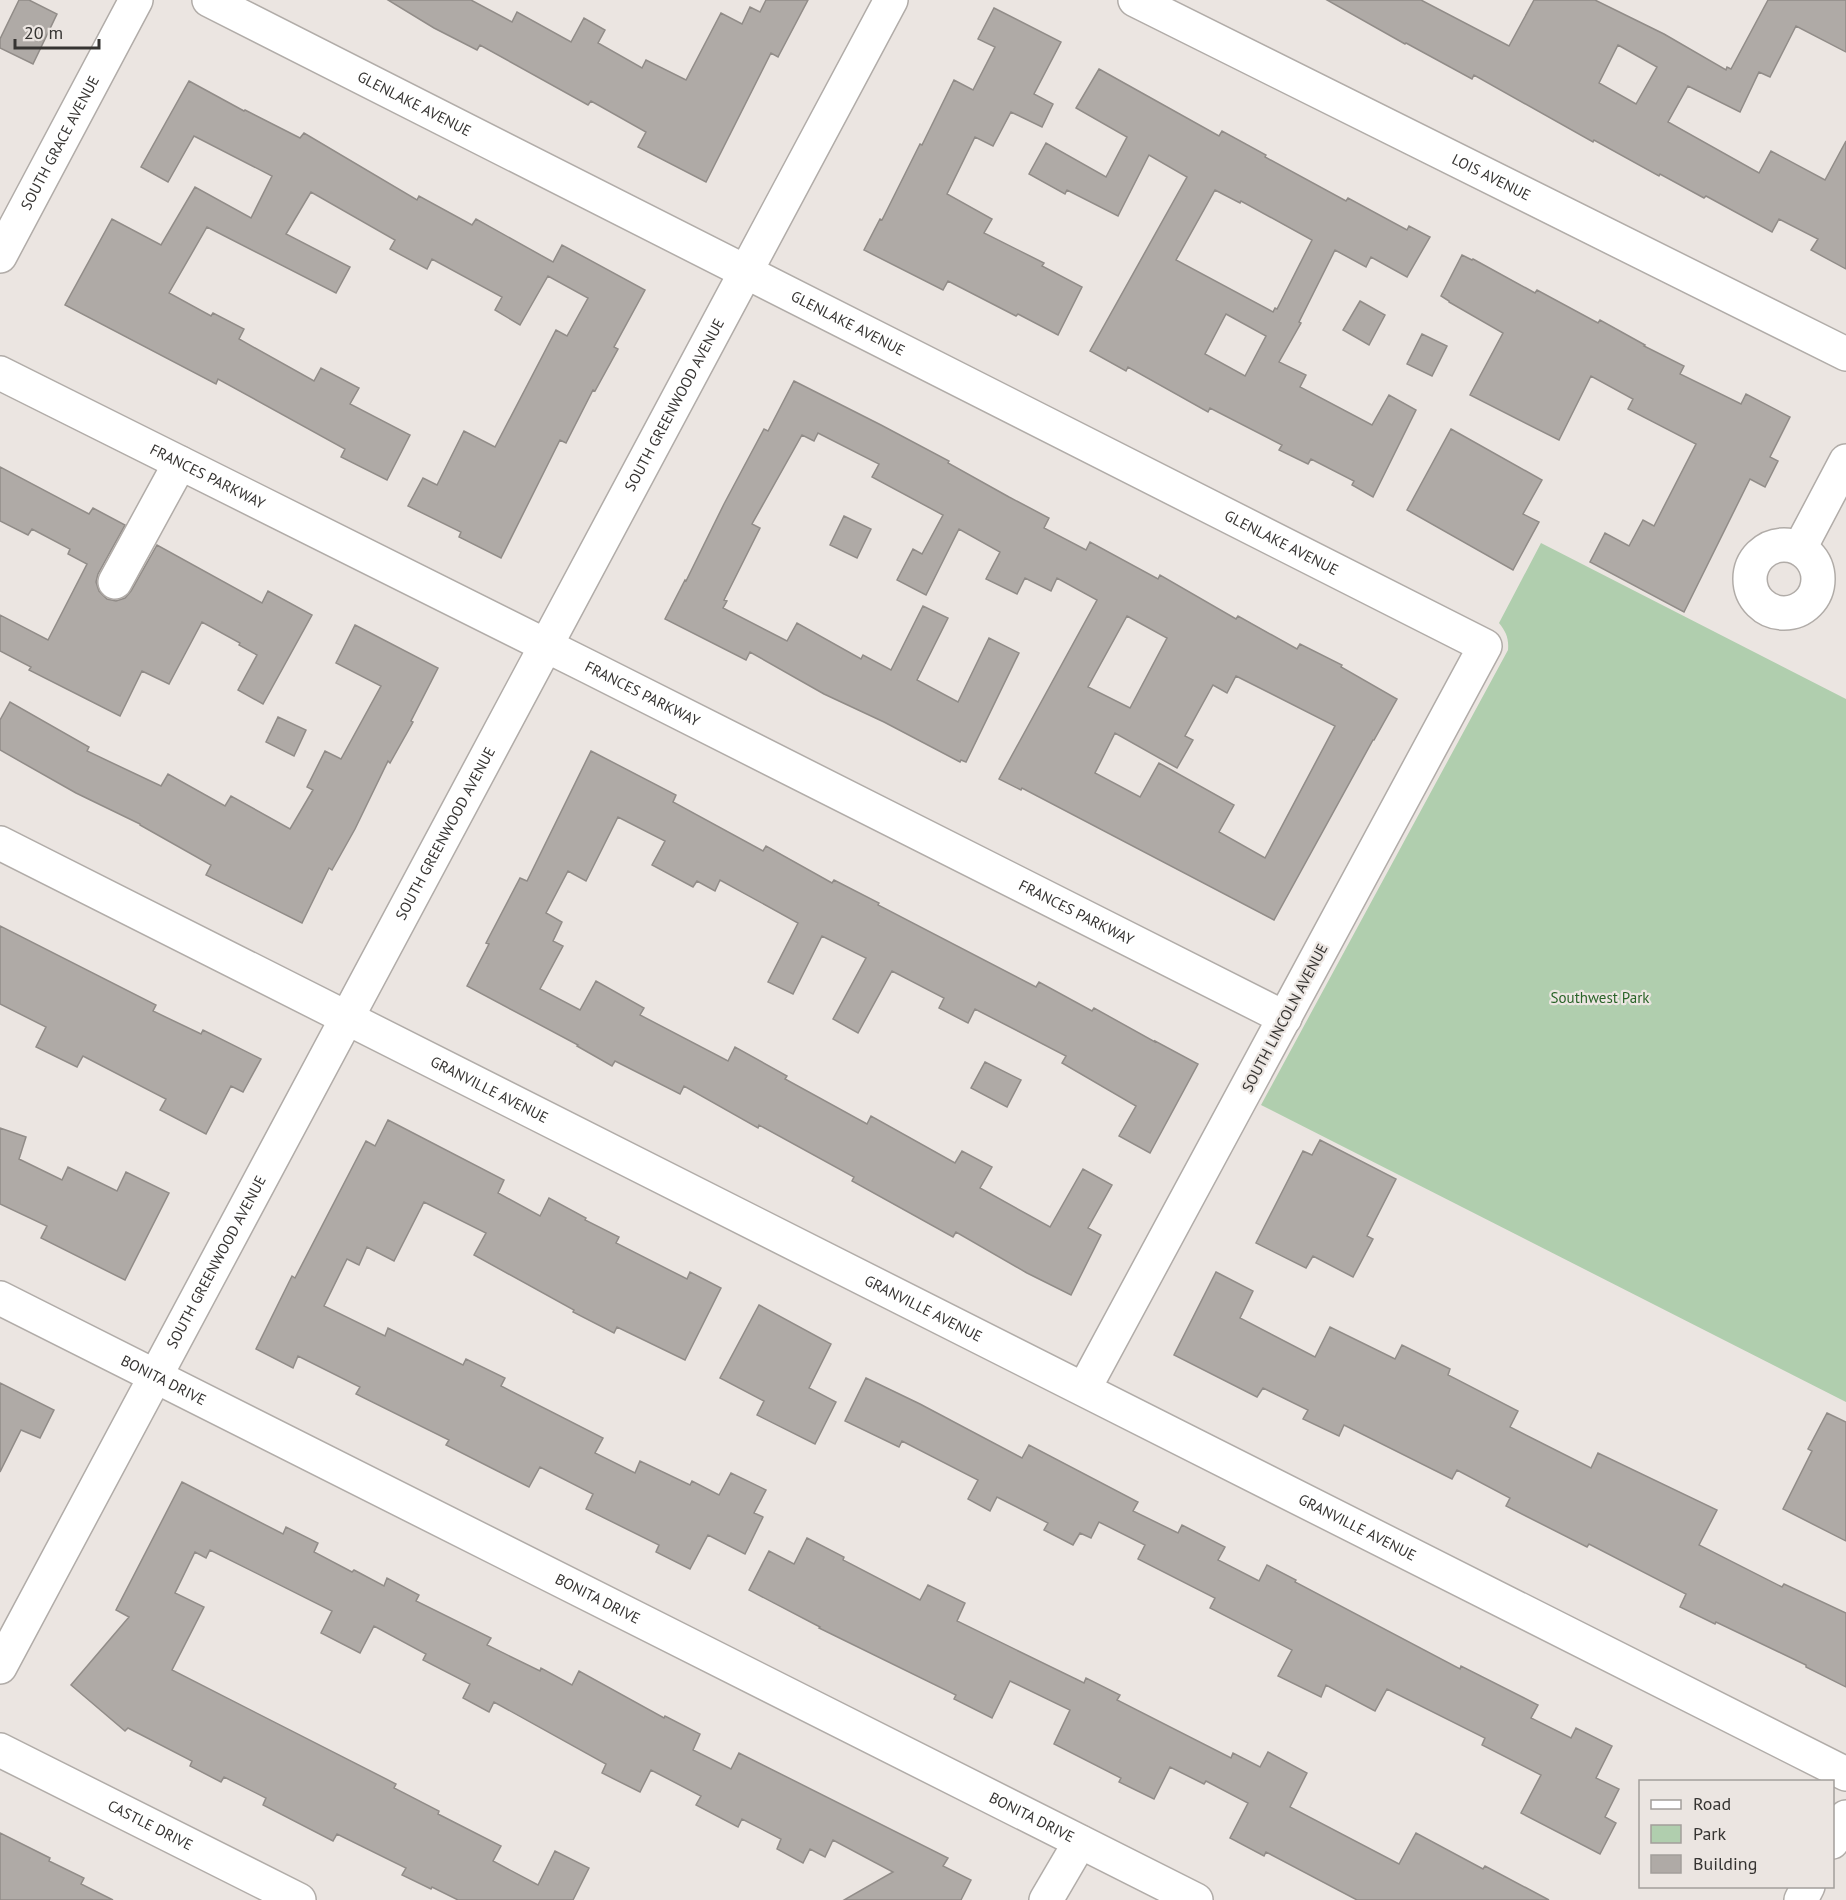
<svg xmlns="http://www.w3.org/2000/svg" width="1846" height="1900" font-family="'PT Sans',sans-serif">
<style>
.green{fill:#b0ceae}
.building{fill:#afaaa6;stroke:#918c88;stroke-width:1.5;fill-rule:evenodd}
.lines{fill:none;stroke-linecap:round;stroke-linejoin:round}
.minor-casing{stroke:#b1aca8;stroke-width:36}
.minor{stroke:#fff;stroke-width:33}
.labels{text-anchor:middle;stroke-width:4.5;stroke-linejoin:round;paint-order:stroke}
.street-label{font-size:15px;fill:#363432;stroke:#ebe5e1}
.park-label{font-size:15px;fill:#2a6429;stroke:#ebe5e1}
</style>
<rect width="100%" height="100%" fill="#ebe5e1"/>
<path class="green" d="M1541,543L1846,699V1402L1261,1105L1508,650C1509,638 1506,632 1499,623Z"/>
<path class="building" d="M19,0H29L57,14L33,64L0,48V39Z
M388,0H471L512,22L517,12L571,42L584,18L605,30L598,43L642,68L646,60L686,80L721,13L742,24L750,7L760,12L766,0H808L778,57L771,53L706,182L638,147L646,132L591,101L588,105L480,45L477,50L434,28Z
M1327,0H1421L1509,46L1534,0H1595L1664,34L1726,70L1727,67L1731,69L1768,0H1846V52L1796,26L1770,77L1759,72L1740,112L1688,86L1668,122L1759,173L1771,151L1825,180L1846,141V269L1811,250L1818,239L1779,219L1772,232L1706,196L1704,198L1660,174L1659,176L1594,140L1593,142L1474,75L1472,79L1406,43L1405,44ZM1618,45L1657,67L1636,104L1599,83Z
M994,8L1061,42L1034,94L1053,104L1042,127L1011,112L993,146L975,137L947,194L992,219L984,233L1044,263L1042,266L1082,287L1058,335L1018,314L1016,316L948,281L943,290L864,250L880,219L882,220L920,144L922,145L954,80L973,90L995,47L978,39Z
M1099,69L1219,136L1222,131L1266,155L1265,157L1346,201L1348,198L1407,230L1409,226L1430,237L1407,277L1371,257L1366,267L1335,250L1299,322L1301,323L1279,362L1306,375L1300,387L1372,425L1389,395L1416,410L1373,497L1352,485L1354,481L1311,459L1308,464L1279,450L1282,445L1210,408L1208,412L1128,367L1126,371L1090,351L1187,177L1149,155L1118,216L1067,190L1065,194L1029,174L1046,143L1106,177L1127,137L1076,108ZM1215,190L1240,203L1241,201L1312,240L1277,309L1275,308L1273,312L1176,260ZM1226,314L1266,336L1245,376L1205,354Z
M189,81L244,111L245,110L300,138L304,133L417,200L419,196L472,225L476,219L553,262L562,245L645,290L614,347L618,349L595,391L593,390L566,443L560,440L501,558L459,537L461,532L408,506L423,478L437,485L464,431L495,447L556,330L567,336L588,298L548,276L520,325L495,310L502,297L432,259L427,269L390,249L395,240L311,192L286,234L350,267L336,293L207,227L169,293L211,316L213,313L244,329L239,339L314,381L321,368L359,388L350,404L410,435L387,480L341,457L345,449L218,379L216,384L65,305L112,219L161,245L195,187L251,218L272,176L194,136L168,182L141,167Z
M1462,255L1472,260L1473,259L1535,293L1537,290L1598,323L1600,320L1645,345L1644,346L1684,366L1680,374L1741,404L1746,394L1790,417L1770,457L1778,461L1765,487L1750,479L1684,612L1590,562L1605,533L1629,546L1643,520L1654,526L1696,444L1628,409L1633,399L1591,376L1559,440L1470,395L1503,333L1449,302V301L1441,296Z
M1360,301L1385,315L1369,345L1343,330Z
M1422,334L1447,346L1432,376L1407,364Z
M794,381L881,425L949,461L948,463L1009,497L1049,518L1044,528L1086,550L1090,542L1158,579L1160,575L1236,619L1238,616L1297,649L1300,644L1342,665L1341,667L1397,699L1374,740H1373L1274,920L1022,788L1021,790L999,779L1097,600L1057,578L1051,591L1025,578L1017,594L986,579L1000,552L959,529L926,595L897,580L913,549L922,554L943,515L872,477L879,464L818,433L814,441L802,435L752,524L760,528L724,600L727,601L723,608L787,641L797,623L861,659L863,655L891,670L923,606L948,618L917,680L958,702L989,638L1019,653L966,762L961,760L960,762L884,722L824,694L750,652L746,660L665,619L685,580L686,581L724,504L764,429L768,431ZM1127,616L1167,638L1130,708L1088,687ZM1236,676L1335,726L1265,858L1219,832L1234,805L1159,763L1140,797L1095,773L1115,733L1177,768L1193,740L1185,736L1213,685L1227,693Z
M1451,429L1542,480L1523,514L1539,522L1513,570L1407,510Z
M0,467L89,514L93,508L125,525L98,574L96,582L99,591L107,599L116,601L125,598L131,591L157,545L262,603L268,591L312,615L263,704L238,690L257,655L239,645L240,643L202,622L169,684L142,671L120,716L29,670L31,667L0,651V615L48,640L87,564L68,554L70,549L32,529L28,535L0,521Z
M844,516L871,529L857,558L830,545Z
M355,625L438,668L411,721L413,722L390,763L388,761L355,829L332,870L329,868L302,923L206,875L211,865L140,825V824L76,793L0,750V720L10,702L89,747L87,751L161,786L168,774L225,806L231,796L290,829L313,790L307,787L325,751L341,759L381,686L336,663Z
M278,717L306,730L294,756L266,742Z
M591,751L676,795L673,802L763,851L766,846L832,883L834,880L879,903L878,905L1036,987L1039,982L1092,1011L1094,1008L1155,1042V1041L1198,1064L1150,1153L1119,1136L1136,1106L1062,1063L1066,1056L975,1009L968,1023L939,1008L944,998L892,971L858,1033L833,1019L866,958L822,936L793,994L768,982L798,923L720,880L715,891L697,881L693,887L652,865L665,841L618,817L586,881L568,871L546,913L562,922L553,941L563,946L540,989L580,1010L596,981L644,1008L640,1015L728,1061L735,1047L787,1076L785,1079L867,1124L871,1116L955,1163L962,1151L992,1167L980,1188L1050,1227L1083,1169L1112,1185L1088,1228L1101,1235L1071,1295L1027,1273L956,1232L953,1237L852,1181L854,1177L759,1125L758,1128L684,1086L680,1094L615,1061L612,1066L577,1046L578,1045L467,986L489,944L486,943L520,878L527,881Z
M0,926L156,1005L153,1011L201,1034L203,1030L261,1059L243,1092L231,1086L206,1134L160,1110L166,1099L83,1056L77,1067L36,1047L46,1027L0,1004Z
M985,1062L1021,1080L1007,1107L971,1088Z
M388,1120L504,1180L498,1193L540,1216L549,1198L586,1218L585,1220L619,1237L616,1243L687,1279L690,1272L721,1288L685,1360L617,1327L614,1333L573,1312L574,1310L474,1255L486,1233L424,1202L394,1261L367,1247L359,1265L347,1259L324,1306L385,1336L388,1328L463,1365L466,1359L505,1378L501,1386L603,1438L595,1453L635,1473L640,1461L690,1485L692,1481L719,1495L731,1473L766,1490L754,1513L763,1517L745,1554L708,1535L690,1569L656,1552L659,1545L586,1509L593,1494L540,1467L529,1487L446,1445L449,1440L356,1394L360,1387L298,1356L293,1368L256,1349L292,1276L295,1278L366,1141L375,1146Z
M0,1128L26,1137L19,1159L62,1180L68,1167L117,1191L126,1172L169,1193L125,1280L41,1238L47,1226L0,1204Z
M1320,1140L1396,1179L1367,1236L1373,1239L1353,1277L1313,1256L1306,1268L1256,1243L1303,1151L1312,1155Z
M1216,1272L1253,1291L1240,1318L1315,1357L1330,1327L1395,1359L1402,1345L1450,1369L1448,1375L1518,1411L1510,1427L1591,1468L1598,1453L1717,1510L1699,1545L1782,1587L1784,1584L1846,1613V1687L1806,1667V1665L1716,1622L1715,1624L1680,1607L1686,1594L1589,1544L1587,1547L1506,1506L1510,1498L1457,1470L1452,1479L1344,1425L1339,1436L1303,1419L1308,1410L1263,1388L1257,1397L1174,1355Z
M759,1305L831,1344L809,1388L836,1402L815,1444L757,1415L764,1401L720,1378Z
M866,1378L920,1404L1022,1458L1029,1445L1138,1502L1133,1511L1178,1533L1182,1525L1225,1547L1218,1560L1259,1581L1267,1565L1296,1580L1295,1582L1460,1669L1461,1666L1538,1705L1531,1718L1571,1738L1576,1728L1612,1746L1596,1778L1619,1789L1605,1817L1616,1823L1600,1854L1521,1813L1541,1775L1482,1745L1485,1738L1387,1689L1375,1711L1326,1685L1321,1697L1278,1676L1292,1650L1210,1608L1215,1598L1138,1559L1145,1545L1099,1522L1091,1538L1080,1533L1073,1545L1044,1530L1048,1523L997,1497L990,1511L968,1499L978,1480L902,1441L899,1447L845,1421Z
M0,1383L54,1410L40,1438L21,1430L0,1472Z
M1827,1413L1846,1422V1541L1783,1509L1812,1451L1808,1449Z
M182,1482L283,1534L286,1527L318,1543L314,1552L352,1572L354,1570L384,1586L387,1578L419,1595L416,1601L491,1638L487,1645L540,1671L541,1668L572,1685L579,1671L664,1718L665,1716L700,1734L693,1750L731,1769L739,1753L948,1858L943,1866L971,1880L961,1900H844L893,1872L833,1840L825,1857L810,1849L803,1863L777,1849L781,1839L742,1819L738,1827L696,1805L701,1796L651,1770L640,1792L602,1773L606,1764L494,1702L489,1712L463,1698L470,1684L423,1660L426,1654L374,1626L360,1653L321,1633L332,1611L210,1550L206,1558L195,1552L175,1593L204,1607L172,1670L396,1784L394,1788L439,1811L438,1814L501,1846L493,1861L538,1885L555,1851L589,1868L573,1900H458L432,1887L431,1889L402,1875L406,1868L337,1834L333,1841L263,1805L266,1798L224,1777L221,1782L190,1766L192,1761L128,1728L125,1731L71,1685L129,1617L116,1610Z
M807,1538L844,1557L843,1560L920,1600L928,1585L965,1603L957,1621L1084,1683L1086,1678L1120,1695L1117,1700L1231,1758L1233,1753L1260,1767L1268,1752L1307,1773L1290,1807L1399,1864L1416,1833L1483,1869L1485,1866L1549,1900H1357L1266,1852L1264,1856L1230,1838L1248,1803L1206,1781L1204,1784L1170,1767L1154,1799L1119,1782L1121,1778L1054,1744L1070,1710L1010,1681L992,1718L954,1699L956,1695L819,1628L820,1627L749,1590L769,1551L794,1564Z
M0,1833L50,1858L49,1861L84,1878L81,1884L113,1900H0Z"/>
<g class="lines">
<g class="minor-casing">
<g id="minor">
<path id="s1" d="M209,0L1485,646L1084,1389"/>
<path id="s2" d="M1135,0L1846,354"/>
<path id="s3" d="M0,256L136,0"/>
<path id="s4" d="M0,373L589,667L1285,1018"/>
<circle cx="1784" cy="579" r="34"/>
<path d="M1800,548L1846,461"/>
<path d="M115,582L180,463"/>
<path id="s5" d="M0,843L1846,1774"/>
<path id="s6" d="M0,1298L1196,1900"/>
<path id="s7" d="M0,1667L891,0"/>
<path id="s8" d="M0,1750L299,1900"/>
<path d="M1832,1842L1846,1817"/>
<path d="M1046,1900L1080,1842"/>
<path d="M1801,1900L1808,1886"/>
</g>
</g>
<use href="#minor" class="minor"/>
</g>
<g class="labels">
<g class="street-label">
<text dy="5" stroke="none"><textPath href="#s1" startOffset="230">GLENLAKE AVENUE</textPath></text>
<text dy="5" stroke="none"><textPath href="#s3" startOffset="128">SOUTH GRACE AVENUE</textPath></text>
<text dy="5" stroke="none"><textPath href="#s2" startOffset="398">LOIS AVENUE</textPath></text>
<text dy="5" stroke="none"><textPath href="#s1" startOffset="716">GLENLAKE AVENUE</textPath></text>
<text dy="5" stroke="none"><textPath href="#s7" startOffset="1431">SOUTH GREENWOOD AVENUE</textPath></text>
<text dy="5" stroke="none"><textPath href="#s4" startOffset="232">FRANCES PARKWAY</textPath></text>
<text dy="5" stroke="none"><textPath href="#s1" startOffset="1202">GLENLAKE AVENUE</textPath></text>
<text dy="5" stroke="none"><textPath href="#s4" startOffset="718">FRANCES PARKWAY</textPath></text>
<text dy="5" stroke="none"><textPath href="#s7" startOffset="945">SOUTH GREENWOOD AVENUE</textPath></text>
<text dy="5" stroke="none"><textPath href="#s4" startOffset="1204">FRANCES PARKWAY</textPath></text>
<text transform="translate(1285 1018) rotate(-62)" y="5">SOUTH LINCOLN AVENUE</text>
<text dy="5" stroke="none"><textPath href="#s5" startOffset="548">GRANVILLE AVENUE</textPath></text>
<text dy="5" stroke="none"><textPath href="#s7" startOffset="459">SOUTH GREENWOOD AVENUE</textPath></text>
<text dy="5" stroke="none"><textPath href="#s5" startOffset="1034">GRANVILLE AVENUE</textPath></text>
<text dy="5" stroke="none"><textPath href="#s6" startOffset="183">BONITA DRIVE</textPath></text>
<text dy="5" stroke="none"><textPath href="#s5" startOffset="1520">GRANVILLE AVENUE</textPath></text>
<text dy="5" stroke="none"><textPath href="#s6" startOffset="669">BONITA DRIVE</textPath></text>
<text dy="5" stroke="none"><textPath href="#s6" startOffset="1155">BONITA DRIVE</textPath></text>
<text dy="5" stroke="none"><textPath href="#s8" startOffset="168">CASTLE DRIVE</textPath></text>
</g>
<g class="park-label">
<text x="1600" y="1003">Southwest Park</text>
</g>
</g>
<rect x="1639" y="1780" width="195" height="108" fill="#ebe5e1" stroke="#a39e9b" stroke-width="1.5"/>
<rect x="1651" y="1800" width="30" height="9" fill="#ffffff" stroke="#a39e9b" stroke-width="1.5"/>
<text x="1693" y="1810" font-size="18" fill="#363432">Road</text>
<rect x="1651" y="1825" width="30" height="18" fill="#b0ceae" stroke="#a39e9b" stroke-width="1.5"/>
<text x="1693" y="1840" font-size="18" fill="#363432">Park</text>
<rect x="1651" y="1855" width="30" height="18" fill="#afaaa6" stroke="#a39e9b" stroke-width="1.5"/>
<text x="1693" y="1870" font-size="18" fill="#363432">Building</text>
<path d="M15 39v9h84v-9" fill="none" stroke="#363432" stroke-width="3"/>
<text x="24" y="39" font-size="18" fill="#363432" stroke="#ebe5e1" stroke-width="4.5" paint-order="stroke">20 m</text>
</svg>
